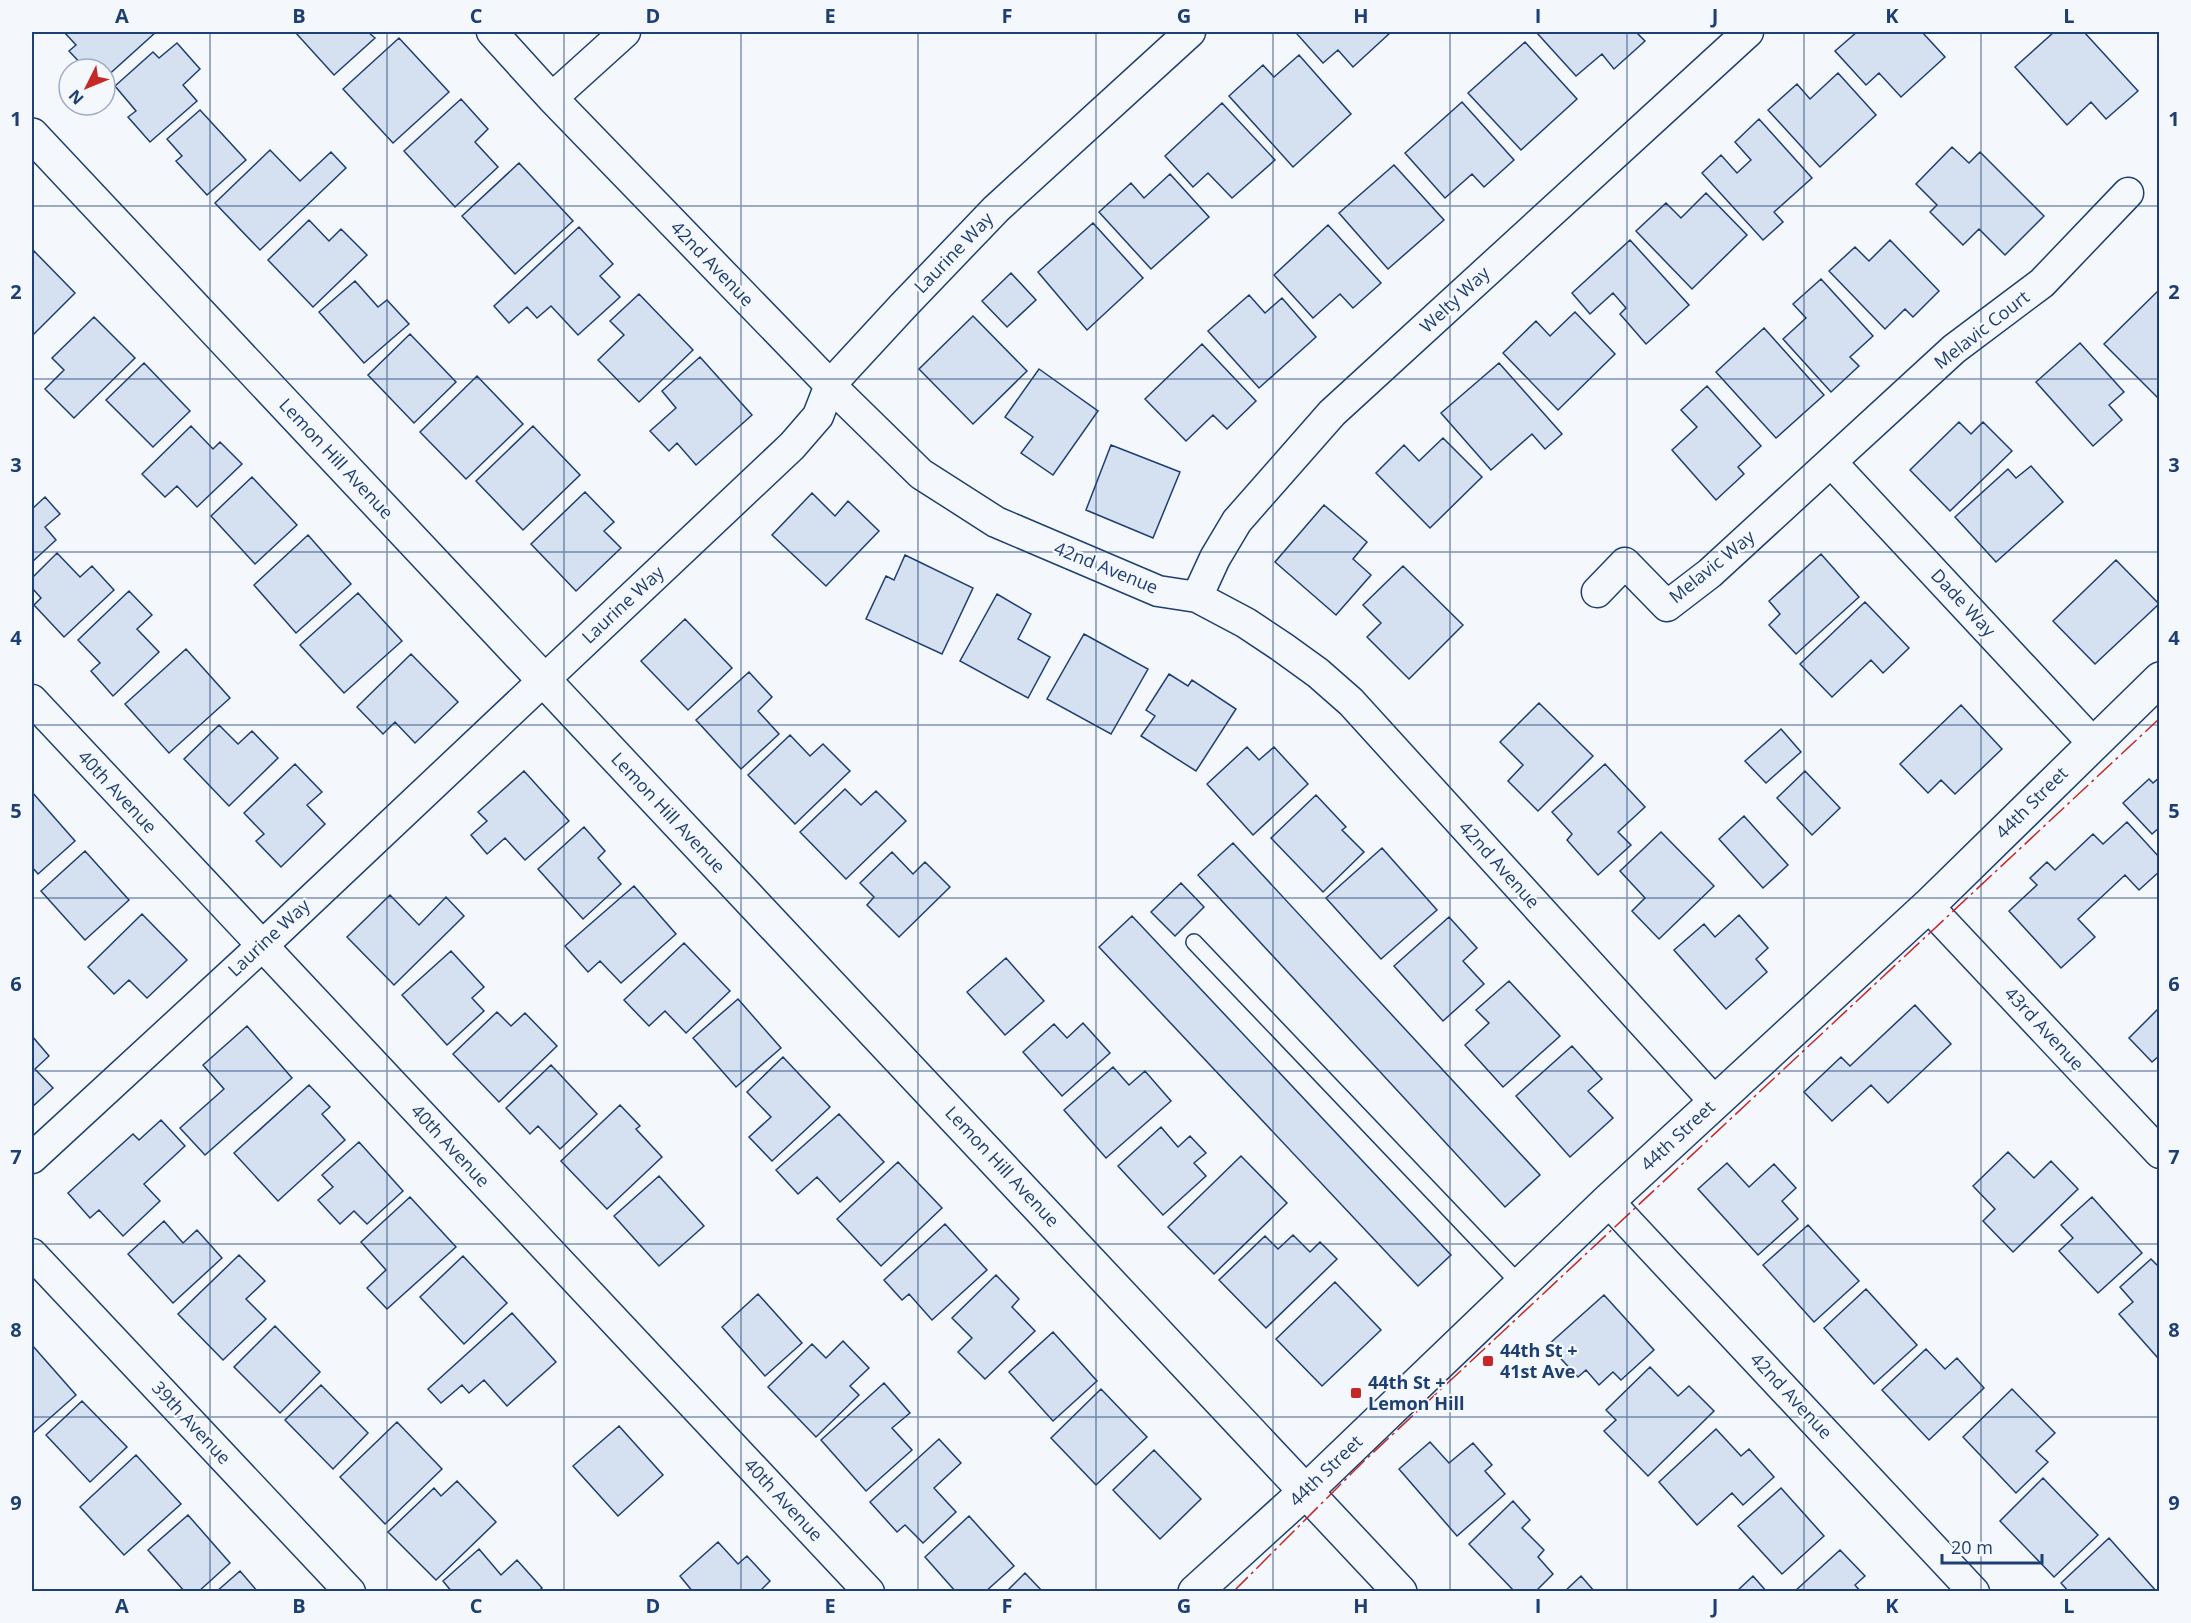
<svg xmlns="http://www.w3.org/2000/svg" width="2191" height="1623" font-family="'Open Sans',sans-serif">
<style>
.building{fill:#d5e0f0;stroke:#1d3f73;stroke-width:1.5}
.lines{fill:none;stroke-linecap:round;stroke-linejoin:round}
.lane-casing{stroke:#1d3f73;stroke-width:18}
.street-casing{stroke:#1d3f73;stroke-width:33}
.secondary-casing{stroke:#1d3f73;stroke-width:36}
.lane{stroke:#f4f7fb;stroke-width:15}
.street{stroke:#f4f7fb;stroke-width:30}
.secondary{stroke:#f4f7fb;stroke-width:33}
.power{stroke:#c62828;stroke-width:1.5;stroke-dasharray:21 4.5 3 4.5;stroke-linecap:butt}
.grid{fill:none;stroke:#1d3f73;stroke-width:1.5;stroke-opacity:0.55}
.poi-dot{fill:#c62828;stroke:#f4f7fb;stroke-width:2}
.labels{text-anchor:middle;stroke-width:4.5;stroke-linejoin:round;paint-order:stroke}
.street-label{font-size:18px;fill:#1d3f73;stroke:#f4f7fb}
.poi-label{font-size:18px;font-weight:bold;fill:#1d3f73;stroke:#f4f7fb;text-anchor:start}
.neatline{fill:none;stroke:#1d3f73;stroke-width:2}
.grid-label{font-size:20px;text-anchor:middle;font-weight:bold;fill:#1d3f73}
</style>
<rect width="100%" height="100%" fill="#f4f7fb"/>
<path class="building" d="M64,32H156L105,78V69H86L69,51L76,45Z
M295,32H368L375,38L334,75Z
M1300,32H1391L1353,67L1338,50L1323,63L1297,34Z
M1538,32H1636L1645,41L1614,69L1602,54L1576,76L1537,33Z
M1857,32H1922L1945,57L1901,97L1879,73L1866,85L1835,51Z
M2054,32H2084L2138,91L2106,119L2091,102L2067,125L2015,67Z
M399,38L449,92L393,143L343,89Z
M1525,42L1577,99L1521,150L1468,93Z
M177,43L200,69L183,85L197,101L150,142L128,117L136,111L115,86L153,52L159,58Z
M1299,55L1351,114L1293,167L1229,96L1263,65L1274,77Z
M1838,73L1876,115L1820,167L1768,110L1797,84L1810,99Z
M461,99L488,129L475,142L498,167L455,207L404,151Z
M1462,102L1514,160L1484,187L1472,174L1445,198L1405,153Z
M1222,103L1275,160L1232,198L1208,173L1193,187L1165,156Z
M200,110L246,160L207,195L176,161L182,156L167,139Z
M1759,119L1812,178L1774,212L1783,222L1763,240L1702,173L1721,155L1737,173L1751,160L1735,142Z
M1952,147L1969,163L1980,152L2044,216L2005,255L1979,229L1963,245L1930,212L1937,205L1916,184Z
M270,150L300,181L331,152L346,168L260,250L215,203Z
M519,163L573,221L515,274L462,216Z
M1394,165L1444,220L1388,269L1339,213Z
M1170,174L1209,217L1151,269L1099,212L1131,183L1144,198Z
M1706,193L1747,235L1692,289L1636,231L1666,203L1681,218Z
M309,220L329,241L341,229L367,255L313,307L268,260Z
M1093,223L1143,278L1087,330L1038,272Z
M1328,225L1381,283L1353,308L1340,294L1313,318L1274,275Z
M579,227L613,264L600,276L620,297L578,335L551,306L537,318L527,307L509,323L494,306Z
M1630,240L1689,305L1646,344L1620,314L1626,308L1613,293L1590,314L1572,293Z
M1890,240L1939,291L1913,317L1905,309L1885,329L1829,271L1855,247L1869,261Z
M34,251L75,293L32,336V254Z
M1011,273L1036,300L1007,327L982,301Z
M1821,279L1873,336L1850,357L1859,366L1831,392L1783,339L1806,318L1793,304Z
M355,281L378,307L387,300L409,324L364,363L319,312Z
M2160,289V400L2104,344Z
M639,294L693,350L639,402L598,360L624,335L610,321Z
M1249,295L1265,313L1282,298L1316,337L1259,388L1208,331Z
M1575,312L1615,354L1558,410L1503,353L1536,321L1550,336Z
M973,316L1027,371L973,424L919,369Z
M94,317L135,358L74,418L45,389L64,370L52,358Z
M1764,328L1824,395L1776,438L1716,372Z
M410,334L456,382L414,423L368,375Z
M2080,343L2124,392L2109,405L2122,420L2093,446L2036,382Z
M1202,344L1256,401L1227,429L1213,415L1186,441L1145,399Z
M700,357L752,415L696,465L677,443L669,451L650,431L676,408L662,391Z
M144,363L190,411L153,447L106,400Z
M1499,363L1562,434L1545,449L1532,434L1491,470L1441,413Z
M1039,369L1098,411L1053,475L1021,453L1033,437L1005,417Z
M477,376L523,424L466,479L420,432Z
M1707,386L1761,446L1738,467L1744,474L1716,500L1672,450L1697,427L1681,410Z
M1959,422L1971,434L1983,422L2012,451L1950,511L1910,470Z
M191,426L213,449L220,442L242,464L197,507L177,486L165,497L142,474Z
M533,426L580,475L523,530L476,481Z
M1443,438L1482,477L1430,528L1376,473L1404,445L1419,461Z
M1111,445L1180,472L1153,538L1086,510Z
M2031,466L2063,502L1996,562L1955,517L2008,469L2016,478Z
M252,477L297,525L255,564L211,516Z
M585,492L614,522L604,531L621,548L576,591L531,544Z
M812,493L835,516L848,501L879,531L826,586L772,535Z
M45,497L60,514L45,527L56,540L32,562V509Z
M1324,505L1367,542L1353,559L1371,575L1336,615L1275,562Z
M308,535L351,584L296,633L254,585Z
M57,553L80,577L92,566L114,590L64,637L34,605L41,598L32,588V578Z
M1821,554L1859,597L1796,654L1769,625L1780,614L1769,601Z
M905,555L973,588L942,654L866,619L886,576L894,580Z
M2116,560L2159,604L2095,664L2053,621Z
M1403,566L1463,625L1409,679L1367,637L1381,623L1363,605Z
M129,591L152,615L137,629L159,652L113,696L91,671L100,663L78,640Z
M358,593L402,641L344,693L300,645Z
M997,594L1031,614L1018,639L1050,657L1028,698L960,661Z
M1865,602L1909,648L1883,673L1871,660L1832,697L1800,664Z
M685,619L732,668L688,710L641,661Z
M1084,634L1148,669L1111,734L1047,699Z
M186,649L230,698L169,753L125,704Z
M411,654L458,702L415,743L395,722L383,734L357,707Z
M749,672L772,697L758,711L779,734L741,769L696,720Z
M1169,674L1188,686L1192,680L1236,709L1196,771L1141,736L1155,716L1146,710Z
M1539,703L1593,756L1538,811L1508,781L1523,765L1500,742Z
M1961,705L2002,749L1955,794L1941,780L1928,793L1900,764Z
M219,725L238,744L252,731L278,758L229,806L184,759Z
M1781,729L1801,752L1766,783L1745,761Z
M790,735L810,756L823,744L850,771L795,824L748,775Z
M1247,747L1259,760L1274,747L1308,784L1253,835L1207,784Z
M295,764L322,792L307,805L325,824L281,867L256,841L264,834L244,813Z
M1605,764L1645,807L1618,832L1631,845L1598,875L1567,840L1572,834L1552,812Z
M524,771L569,821L525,860L505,838L487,854L471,835L487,821L478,812Z
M1805,771L1840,808L1812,835L1777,798Z
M2160,777V827L2152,834L2123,803L2149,779L2153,783Z
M845,789L861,805L876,791L906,821L846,879L800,832Z
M32,792L75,841L38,874L32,867Z
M1316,795L1346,827L1342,830L1364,852L1323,892L1271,838Z
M1744,816L1788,865L1763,888L1719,839Z
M2127,822L2160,858V871L2139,890L2125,875L2078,919L2095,937L2061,968L2009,911L2037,885L2030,878L2047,862L2055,870L2093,834L2103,844Z
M584,827L605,851L598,858L621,884L583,919L538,869Z
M1661,832L1714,886L1659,939L1632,911L1645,898L1620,871Z
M1233,843L1540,1175L1505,1207L1198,875Z
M1382,848L1437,910L1381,959L1326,898Z
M85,851L129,900L85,940L41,891Z
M892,852L913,874L925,862L950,887L899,937L867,905L874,897L860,883Z
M1181,883L1204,907L1175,936L1151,912Z
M634,886L676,934L621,983L600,961L588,972L565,946Z
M390,895L419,925L446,897L464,916L394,985L347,937Z
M142,914L187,960L147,998L129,980L114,994L88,967Z
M1739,915L1768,948L1756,959L1767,972L1726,1009L1674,950L1704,924L1715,937Z
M1132,916L1451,1255L1418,1286L1099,947Z
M1449,917L1477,948L1463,961L1484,984L1443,1021L1394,966Z
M684,943L730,991L686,1033L665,1011L649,1026L624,1000Z
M451,951L484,987L472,998L484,1011L447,1045L402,995Z
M1006,958L1044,1001L1005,1035L967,992Z
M1509,981L1560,1036L1503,1087L1465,1045L1489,1023L1476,1010Z
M738,999L781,1048L736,1087L693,1038Z
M1915,1005L1951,1044L1888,1103L1871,1085L1832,1121L1804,1092L1841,1057L1850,1066Z
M2158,1009L2160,1055L2152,1062L2129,1038Z
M497,1012L511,1026L525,1013L557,1046L499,1102L453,1054Z
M1083,1023L1110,1053L1062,1096L1023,1052L1054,1024L1067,1038Z
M247,1026L292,1078L205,1155L180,1128L224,1089L203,1065Z
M32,1036L49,1056L35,1069L53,1088L32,1107Z
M1572,1046L1602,1079L1588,1091L1613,1118L1570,1157L1516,1096Z
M783,1057L830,1107L772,1161L749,1137L771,1117L747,1092Z
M551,1065L597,1114L560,1149L538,1126L530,1134L506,1108Z
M1113,1067L1129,1085L1145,1071L1171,1101L1106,1158L1064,1110Z
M309,1085L330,1107L322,1114L345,1140L278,1201L234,1153Z
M620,1105L640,1126L636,1129L662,1157L607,1209L561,1161Z
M839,1114L884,1162L840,1202L817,1177L798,1194L776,1170Z
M161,1120L185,1146L144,1184L160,1201L123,1236L99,1210L90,1218L68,1193L133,1134L139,1140Z
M1161,1127L1178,1147L1190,1136L1206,1153L1194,1163L1206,1176L1163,1215L1118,1166Z
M359,1142L403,1191L367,1224L354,1211L340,1224L318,1200L333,1187L322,1175Z
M2008,1152L2034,1178L2051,1161L2078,1189L2013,1252L1983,1221L1995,1209L1973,1186Z
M1241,1156L1287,1203L1214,1274L1168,1227Z
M898,1162L942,1208L881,1266L837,1219Z
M1727,1163L1749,1187L1774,1164L1796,1188L1782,1201L1798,1219L1758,1255L1698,1189Z
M659,1176L704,1226L659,1266L614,1216Z
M410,1197L456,1247L387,1309L367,1288L386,1270L361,1242Z
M2092,1197L2142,1253L2098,1293L2059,1251L2073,1238L2061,1225Z
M164,1221L183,1243L197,1230L222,1258L173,1303L128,1254Z
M945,1224L987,1270L932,1320L909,1294L902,1300L884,1280Z
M1808,1225L1859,1281L1814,1322L1763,1265Z
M1293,1235L1310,1252L1320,1242L1337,1259L1266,1328L1219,1280L1265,1236L1278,1249Z
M239,1255L265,1281L246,1299L266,1319L223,1360L178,1314Z
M463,1256L507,1303L464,1344L420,1297Z
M2151,1259L2160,1268V1355L2157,1357L2119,1314L2133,1302L2120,1287Z
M996,1275L1019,1299L1012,1307L1035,1331L985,1379L958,1352L972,1338L952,1318Z
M1335,1282L1381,1330L1322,1386L1276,1339Z
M1866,1289L1917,1345L1874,1384L1824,1328Z
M758,1294L802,1343L765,1376L722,1327Z
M1604,1295L1654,1350L1621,1380L1613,1372L1599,1385L1586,1370L1578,1377L1548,1345Z
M512,1313L556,1362L507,1406L484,1380L469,1393L462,1385L441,1403L428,1389Z
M275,1326L320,1372L280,1413L234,1367Z
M1053,1332L1097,1381L1053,1421L1009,1372Z
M843,1341L869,1368L850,1386L859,1395L816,1437L768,1387L812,1344L826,1358Z
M32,1345L76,1395L34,1432L32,1430Z
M1926,1349L1945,1369L1957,1358L1984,1388L1929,1440L1882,1390Z
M1650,1367L1678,1396L1689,1386L1714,1411L1648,1476L1604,1431L1616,1420L1606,1410Z
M884,1383L910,1413L892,1428L912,1450L866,1491L821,1440Z
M321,1385L368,1433L333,1469L285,1420Z
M1101,1389L1147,1437L1096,1485L1051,1438Z
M2012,1389L2055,1433L2036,1451L2048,1462L2016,1493L1963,1437Z
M82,1401L127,1447L90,1482L46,1435Z
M397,1422L442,1469L385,1524L340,1477Z
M619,1426L663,1475L618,1516L573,1466Z
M1716,1429L1741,1456L1749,1449L1774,1477L1743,1505L1732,1493L1697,1525L1659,1482Z
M939,1439L961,1463L934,1488L956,1512L923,1543L905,1525L897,1532L870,1502Z
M1430,1442L1449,1463L1473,1443L1492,1465L1485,1471L1505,1494L1457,1536L1399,1469Z
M1154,1450L1201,1499L1160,1539L1113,1490Z
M136,1455L181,1504L124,1555L80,1507Z
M2043,1478L2098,1535L2054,1577L2000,1521Z
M457,1481L496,1522L436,1580L388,1532L434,1488L441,1496Z
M1781,1488L1824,1536L1782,1574L1738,1526Z
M1513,1501L1530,1520L1522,1528L1544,1550L1538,1557L1553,1574L1535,1592H1515L1469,1544Z
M188,1515L230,1563L198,1592H185L148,1550Z
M969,1516L1014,1566L985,1592H956L925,1557Z
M2109,1538L2157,1592H2069L2061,1583Z
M718,1542L738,1564L747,1556L770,1581L759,1592H693L680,1576Z
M479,1549L501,1575L517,1560L542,1588L538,1592H452L443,1581Z
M1840,1550L1865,1576L1855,1585L1861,1592H1794Z
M240,1571L258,1592H216Z
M1025,1573L1043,1592H1006Z
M1581,1576L1595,1592H1564Z
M1753,1576L1767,1592H1736Z"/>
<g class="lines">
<g class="lane-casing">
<path id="lane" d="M1194,942L1520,1284"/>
</g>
<g class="street-casing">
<path id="street" d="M492,32L552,98L830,385L921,474L996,522L1158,591L1197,597L1246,623L1282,647L1318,673L1351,702L1715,1102
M552,98L625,32
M1832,463L2093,743
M1597,592L1625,563L1667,606L1710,573L1954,349L2042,283L2128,193
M1197,597L1215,558L1237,521L1332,413L1748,32
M32,700L869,1592
M1928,906L2160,1153
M32,1158L262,946L792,446L818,416L830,385L903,306L996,209L1190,32
M1608,1201L1974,1592
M32,1254L350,1592"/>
</g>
<g class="secondary-casing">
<path id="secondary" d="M32,135L1400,1592
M1195,1592L1306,1491L1608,1201L1928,906L2160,679"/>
</g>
<use href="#lane" class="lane"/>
<use href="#street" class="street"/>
<use href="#secondary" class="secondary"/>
<path class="power" d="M1233,1592L1362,1463L2160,718"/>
</g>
<path class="grid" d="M210,32V1592M387,32V1592M564,32V1592M741,32V1592M918,32V1592M1096,32V1592M1273,32V1592M1450,32V1592M1627,32V1592M1804,32V1592M1981,32V1592M32,206H2160M32,379H2160M32,552H2160M32,725H2160M32,898H2160M32,1071H2160M32,1244H2160M32,1417H2160"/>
<g class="poi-dot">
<rect x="1482" y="1355" width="12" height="12" rx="3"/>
<rect x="1350" y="1387" width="12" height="12" rx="3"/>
</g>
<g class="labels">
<g class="street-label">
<text transform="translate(954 253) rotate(-46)" y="6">Laurine Way</text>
<text transform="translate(712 264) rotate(46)" y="6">42nd Avenue</text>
<text transform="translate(1455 300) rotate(-43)" y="6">Welty Way</text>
<text transform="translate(1982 330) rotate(-38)" y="6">Melavic Court</text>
<text transform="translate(336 459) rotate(47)" y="6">Lemon Hill Avenue</text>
<text transform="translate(1712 567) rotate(-39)" y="6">Melavic Way</text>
<text transform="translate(1106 568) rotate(22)" y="6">42nd Avenue</text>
<text transform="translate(1963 603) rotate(47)" y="6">Dade Way</text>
<text transform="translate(623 605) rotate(-43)" y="6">Laurine Way</text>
<text transform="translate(117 792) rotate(47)" y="6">40th Avenue</text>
<text transform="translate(2032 803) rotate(-45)" y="6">44th Street</text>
<text transform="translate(668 813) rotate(47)" y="6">Lemon Hill Avenue</text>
<text transform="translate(1499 865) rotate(48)" y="6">42nd Avenue</text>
<text transform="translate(269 938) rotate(-43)" y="6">Laurine Way</text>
<text transform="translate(2044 1029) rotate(47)" y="6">43rd Avenue</text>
<text transform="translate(1678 1136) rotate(-43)" y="6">44th Street</text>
<text transform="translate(450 1146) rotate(47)" y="6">40th Avenue</text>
<text transform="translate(1002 1167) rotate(47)" y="6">Lemon Hill Avenue</text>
<text transform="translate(1791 1396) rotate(47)" y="6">42nd Avenue</text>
<text transform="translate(191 1423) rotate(47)" y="6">39th Avenue</text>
<text transform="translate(1326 1471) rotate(-44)" y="6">44th Street</text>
<text transform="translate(783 1500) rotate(47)" y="6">40th Avenue</text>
</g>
<g class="poi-label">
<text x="1500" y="1357">44th St +<tspan x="1500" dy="21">41st Ave</tspan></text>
<text x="1368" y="1389">44th St +<tspan x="1368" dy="21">Lemon Hill</tspan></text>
</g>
</g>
<rect width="2191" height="1623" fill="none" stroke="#f4f7fb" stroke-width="66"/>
<g transform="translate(87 87) rotate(227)"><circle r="28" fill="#f4f7fb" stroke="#9eadc5" stroke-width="1.5"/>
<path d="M0-4.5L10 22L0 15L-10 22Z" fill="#c62828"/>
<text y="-9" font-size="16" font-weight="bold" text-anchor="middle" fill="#1d3f73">N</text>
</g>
<path d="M1942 1554v9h100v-9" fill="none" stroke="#1d3f73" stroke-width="3"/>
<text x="1951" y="1554" font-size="18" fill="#1d3f73" stroke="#f4f7fb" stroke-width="4.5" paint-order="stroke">20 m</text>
<rect x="33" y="33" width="2125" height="1557" class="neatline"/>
<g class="grid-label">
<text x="122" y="23">A</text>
<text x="299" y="23">B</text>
<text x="476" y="23">C</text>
<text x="653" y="23">D</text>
<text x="830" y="23">E</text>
<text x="1007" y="23">F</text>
<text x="1184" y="23">G</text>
<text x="1361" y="23">H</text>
<text x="1538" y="23">I</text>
<text x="1715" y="23">J</text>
<text x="1892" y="23">K</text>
<text x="2069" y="23">L</text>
<text x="16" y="126">1</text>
<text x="2174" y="126">1</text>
<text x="16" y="299">2</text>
<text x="2174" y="299">2</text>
<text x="16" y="472">3</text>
<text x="2174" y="472">3</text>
<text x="16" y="645">4</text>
<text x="2174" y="645">4</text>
<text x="16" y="818">5</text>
<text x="2174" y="818">5</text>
<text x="16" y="991">6</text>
<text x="2174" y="991">6</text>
<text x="16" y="1164">7</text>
<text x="2174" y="1164">7</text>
<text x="16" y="1337">8</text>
<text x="2174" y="1337">8</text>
<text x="16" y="1510">9</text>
<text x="2174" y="1510">9</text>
<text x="122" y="1613">A</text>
<text x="299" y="1613">B</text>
<text x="476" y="1613">C</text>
<text x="653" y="1613">D</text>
<text x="830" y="1613">E</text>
<text x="1007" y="1613">F</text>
<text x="1184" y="1613">G</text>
<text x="1361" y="1613">H</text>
<text x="1538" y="1613">I</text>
<text x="1715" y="1613">J</text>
<text x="1892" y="1613">K</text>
<text x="2069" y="1613">L</text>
</g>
</svg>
